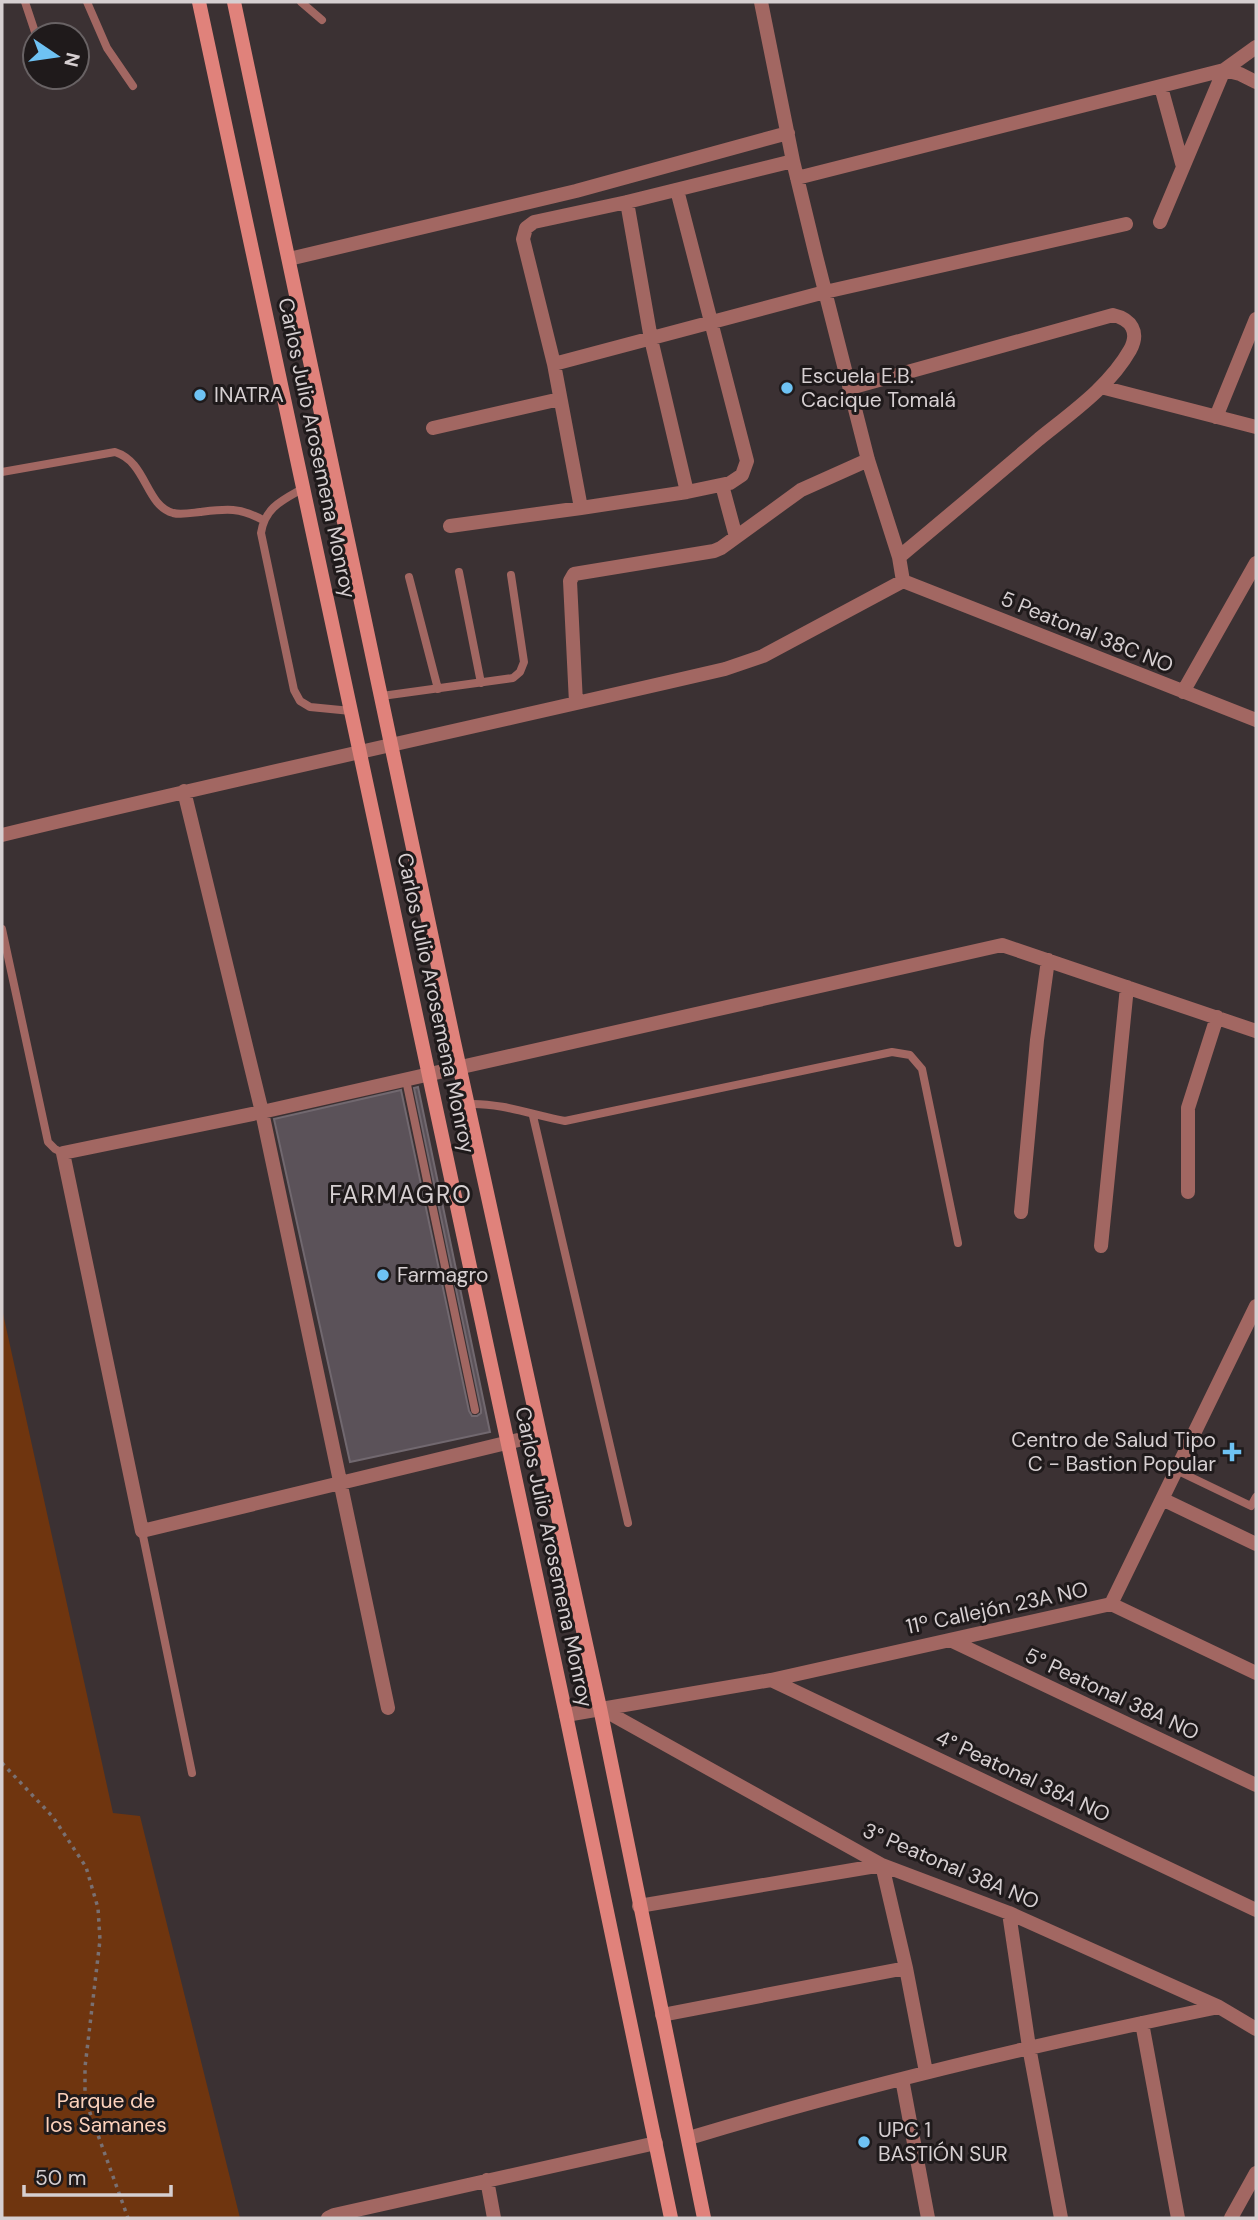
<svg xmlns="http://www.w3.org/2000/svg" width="1258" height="2220" font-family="'DM Sans',sans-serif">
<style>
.green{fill:#6f350f}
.building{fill:#5b5259;stroke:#71686f;stroke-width:2}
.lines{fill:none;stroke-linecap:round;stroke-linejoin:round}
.path{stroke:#797072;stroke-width:3.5;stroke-dasharray:3.5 5;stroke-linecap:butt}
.lane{stroke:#a26762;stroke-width:8}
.street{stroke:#a26762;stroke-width:14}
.secondary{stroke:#e0827b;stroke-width:14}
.poi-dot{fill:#6ec2f3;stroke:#1f1a1b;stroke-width:2.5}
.labels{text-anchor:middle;stroke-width:6;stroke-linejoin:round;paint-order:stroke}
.poi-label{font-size:21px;fill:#d6cfd1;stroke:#1f1a1b;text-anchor:start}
.street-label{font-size:21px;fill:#d6cfd1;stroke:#1f1a1b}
.park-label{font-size:21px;fill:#fcd1bb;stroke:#1f1a1b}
.quarter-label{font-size:24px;letter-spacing:2px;fill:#d6cfd1;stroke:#1f1a1b}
</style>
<rect width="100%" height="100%" fill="#3b3133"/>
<path class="green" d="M2,1309L113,1813L140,1816L240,2218H2Z"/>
<path class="building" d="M418,1087L490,1432L350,1462L274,1119L401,1090L469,1411L472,1416H477L481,1413V1409L414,1088Z"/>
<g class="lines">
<path class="path" d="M2,1763L53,1817L86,1867L98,1908L100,1940L85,2067V2099L128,2218"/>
<path class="lane" d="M25,2L36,35
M87,2L107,48L133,86
M301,2L322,20
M2,472L115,452C147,462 145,505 173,513C181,515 191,513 200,512C226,509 239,507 263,520
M304,488C283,500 265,507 261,533L294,690L300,701L310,707L351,711
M459,572L481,683
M409,577L438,689
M382,696L513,678L520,672L524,662L511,575
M2,929L48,1142L55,1149L63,1153
M406,1080L475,1410
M469,1104C502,1103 533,1115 565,1121L892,1052L910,1055L922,1069L958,1243
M533,1116L628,1523
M1176,1470L1251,1506L1256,1497
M142,1531L192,1773"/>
<path class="street" d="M1224,70L1240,74L1256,82
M1161,87L1183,167
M797,178L1224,70L1256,47
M627,202L651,339L687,492
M1160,222L1224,70
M289,259L576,191L788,133
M554,364L825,292L1126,224
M1101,387L1256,427
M850,388L1113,315C1131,319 1140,332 1130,350C1109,387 1071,413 1039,439C992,479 946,518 899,557
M1216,417L1256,319
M433,428L560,399
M722,485L736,537
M581,508L554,364L523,239L526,228L534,222L627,202L793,161
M450,526L581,508L687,492L730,483L742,475L747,461L677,190
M903,581L1256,720
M1183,692L1256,563
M576,703L570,581L574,574L714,551L721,548L801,490L868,460
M184,791L262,1112L388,1708
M2,835C242,777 484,725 725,669L763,656L903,581L899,557L868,460L816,256L793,161L761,2
M1188,1192V1108L1217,1017
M1021,1212L1037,1040L1048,960
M1101,1246L1127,987
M539,1435L142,1531L63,1153L262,1112L1002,945L1256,1031
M1162,1499L1256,1544
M1111,1604L1256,1673
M950,1640L1256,1785
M771,1680L1256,1910
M600,1708L882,1865L1009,1913L1219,2007L1256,2029
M566,1715L771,1680L1111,1604L1256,1306
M639,1906L882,1865L906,1968L926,2072
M1009,1913L1029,2047L1061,2218
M662,2015L906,1968
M1142,2023L1178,2218
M902,2079L928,2218
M689,2138C863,2085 1041,2043 1219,2007
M487,2180L494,2218
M328,2218L334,2215L656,2143
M1231,2218L1256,2173"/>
<path class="secondary" d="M199,2L566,1715L671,2218
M234,2L454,1042L600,1708L704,2218"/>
</g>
<g class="poi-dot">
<circle cx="787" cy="388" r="7"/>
<circle cx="200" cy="395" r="7"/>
<circle cx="383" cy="1275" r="7"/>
<path d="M1228.5 1441.5h7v7h7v7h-7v7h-7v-7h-7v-7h7z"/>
<circle cx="864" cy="2142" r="7"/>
</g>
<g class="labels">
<g class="poi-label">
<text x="801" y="383">Escuela E.B.<tspan x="801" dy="24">Cacique Tomalá</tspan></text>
<text x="214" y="402">INATRA</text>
<text x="397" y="1282">Farmagro</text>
<text x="1216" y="1447" text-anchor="end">Centro de Salud Tipo<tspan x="1216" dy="24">C - Bastion Popular</tspan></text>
<text x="878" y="2137">UPC 1<tspan x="878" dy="24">BASTIÓN SUR</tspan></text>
</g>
<g class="street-label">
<text transform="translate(317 448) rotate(78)" y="7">Carlos Julio Arosemena Monroy</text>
<text transform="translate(1087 632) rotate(22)" y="7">5 Peatonal 38C NO</text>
<text transform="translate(436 1003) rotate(78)" y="7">Carlos Julio Arosemena Monroy</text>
<text transform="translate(554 1557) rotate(78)" y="7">Carlos Julio Arosemena Monroy</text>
<text transform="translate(997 1608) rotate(-12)" y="7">11º Callejón 23A NO</text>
<text transform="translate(1112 1694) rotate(25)" y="7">5° Peatonal 38A NO</text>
<text transform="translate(1023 1776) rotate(25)" y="7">4° Peatonal 38A NO</text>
<text transform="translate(951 1866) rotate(23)" y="7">3° Peatonal 38A NO</text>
</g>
<g class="park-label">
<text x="106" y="2108">Parque de<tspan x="106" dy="24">los Samanes</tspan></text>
</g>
<g class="quarter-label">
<text x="401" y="1203">FARMAGRO</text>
</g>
</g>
<rect width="1258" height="2220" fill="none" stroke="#d6cfd1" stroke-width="7"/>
<g transform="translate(56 56) rotate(103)"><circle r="33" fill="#1f1a1b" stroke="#686264" stroke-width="2"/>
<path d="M0-5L12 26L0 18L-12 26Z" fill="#6ec2f3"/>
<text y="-10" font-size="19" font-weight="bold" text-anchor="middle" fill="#d6cfd1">N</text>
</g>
<path d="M24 2185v10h147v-10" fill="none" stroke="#d6cfd1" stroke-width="3.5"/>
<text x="35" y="2185" font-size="21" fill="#d6cfd1" stroke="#1f1a1b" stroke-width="5" paint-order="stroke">50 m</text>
</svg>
